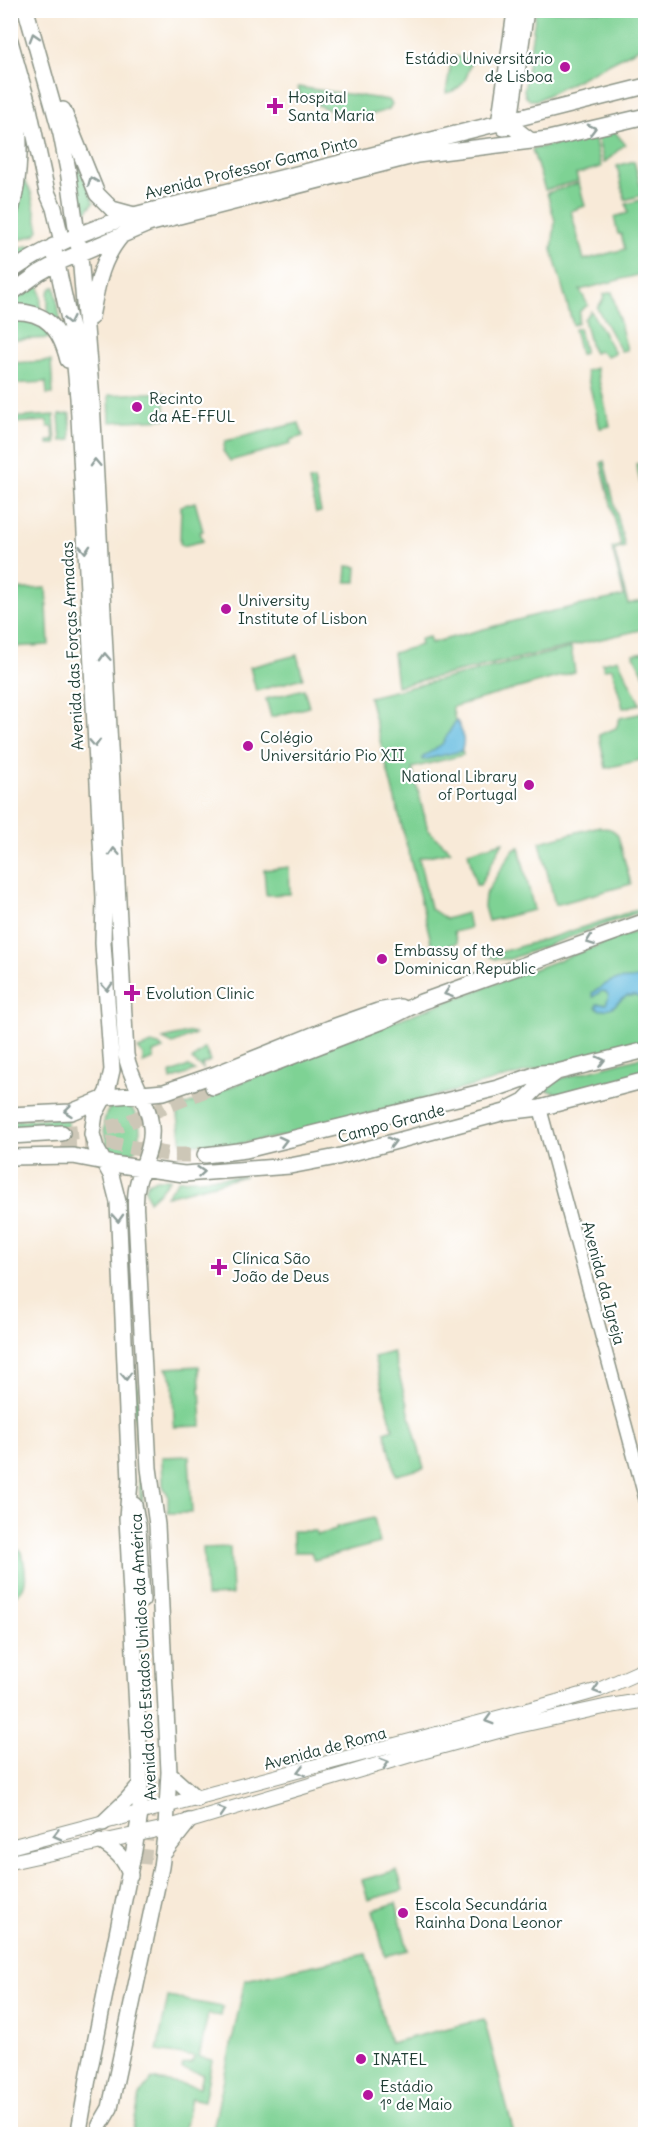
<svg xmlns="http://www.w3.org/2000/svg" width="656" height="2145" font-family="Delius,sans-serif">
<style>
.green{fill:#7ed294;stroke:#4e8864;stroke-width:1.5}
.water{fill:#63bbe0;stroke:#417c8a;stroke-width:1.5}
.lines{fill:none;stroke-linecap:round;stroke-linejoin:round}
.primary-tunnel{stroke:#cdc7b7;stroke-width:15;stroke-dasharray:15 8;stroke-linecap:butt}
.tertiary-casing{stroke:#8c9486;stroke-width:15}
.secondary-casing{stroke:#8c9486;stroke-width:16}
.primary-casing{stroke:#8c9486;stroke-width:18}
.trunk-casing{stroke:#8c9486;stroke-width:18}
.tertiary{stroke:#fff;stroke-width:12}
.secondary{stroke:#fff;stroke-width:14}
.primary{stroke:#fff;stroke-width:15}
.trunk{stroke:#fff;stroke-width:15}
.oneway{stroke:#8f9e9a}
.poi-dot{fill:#b5179e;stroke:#fff;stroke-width:2}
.labels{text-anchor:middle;stroke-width:4.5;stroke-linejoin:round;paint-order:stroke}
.poi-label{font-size:16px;fill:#1f3d34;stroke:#fff;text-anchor:start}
.street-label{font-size:16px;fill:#1f3d34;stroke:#fff}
</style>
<rect width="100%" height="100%" fill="#fff"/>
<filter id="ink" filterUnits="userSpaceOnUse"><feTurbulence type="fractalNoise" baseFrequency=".0167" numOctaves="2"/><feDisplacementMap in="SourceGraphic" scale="12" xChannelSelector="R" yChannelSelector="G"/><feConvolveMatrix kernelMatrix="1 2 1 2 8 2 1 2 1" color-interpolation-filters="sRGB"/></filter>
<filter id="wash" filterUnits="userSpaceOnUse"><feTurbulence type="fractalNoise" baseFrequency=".008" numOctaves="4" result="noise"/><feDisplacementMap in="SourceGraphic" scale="24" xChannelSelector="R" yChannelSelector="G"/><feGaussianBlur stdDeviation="1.35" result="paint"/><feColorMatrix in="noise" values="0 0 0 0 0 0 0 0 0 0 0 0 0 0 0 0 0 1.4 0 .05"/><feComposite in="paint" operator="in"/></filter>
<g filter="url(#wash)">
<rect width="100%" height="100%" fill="#f8ead8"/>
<path class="green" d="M536,11H645V45L538,100H530L526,97L524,91Z
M452,56L472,59C468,75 464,90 446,93Z
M298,87L389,100L392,104L389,109C356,123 329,113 300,95Z
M615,132L625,144L604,163L597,136Z
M594,137L601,167L576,174L578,181L545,190L532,149Z
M74,152L94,202L82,216L71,154Z
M634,161L643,195L625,200L617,166Z
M22,176L31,192L39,230L36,234L11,243V226Z
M579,183L585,206L571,211L584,260L625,249L621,234H618L614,217L628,213L626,204L644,199L646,205V273L580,290L588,305L580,311L578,323L573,325L552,250L555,221L547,193Z
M26,246H31L32,250L11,265V252Z
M39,283L41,297L40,312L11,308V303Z
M55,287L61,324V325L48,317V293L51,288Z
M612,292L627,350L621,351L597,308L603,300L604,294Z
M591,311L615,353L607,356L599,351L594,353L591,348L584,319Z
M14,320C31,320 42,326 53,338L11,340V321Z
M579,328L584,350V353L580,355L574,329Z
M51,361L53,394H47L46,382L11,384V363Z
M596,368L610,426L600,428L586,371Z
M164,392L166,419L110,422L109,395Z
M70,414L71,440L61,441L59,415Z
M54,415L56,444H48V441H54L53,427H48L47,421L11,423V418Z
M299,423L303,436L290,440L291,444L230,461L223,451L225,441Z
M604,461L625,547L614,550L628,604L645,600V629L397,686L393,653L421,645L420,639L429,637L431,643L540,614L624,596L612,548L621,546L601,463Z
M641,463L645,481V501L636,464Z
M314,480L321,512L316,513L309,481Z
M195,502L203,531L200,532L203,541L183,546L180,543L181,506Z
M347,566L357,567L356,582H346Z
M46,588L49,645L11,647V590Z
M571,648L575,672L452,707L463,755L412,768L428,830L451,851L419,858L430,908L446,919L467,913L470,928L454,932L457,943L433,949L369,697Z
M645,652H646L645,676L633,654Z
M297,655L303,678L256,691L250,667Z
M618,659L640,704L623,708L612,668L604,669L602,663Z
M304,689L309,707L271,717L266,699Z
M643,713L645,715V759L606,768L599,735L616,728L620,718Z
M600,826L601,828C609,828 614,829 618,836L631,884L555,905L540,842Z
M503,842L480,885H476L468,852Z
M519,847L534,910L488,921L484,907L485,895L512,851Z
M289,867L290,894L266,895L264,870Z
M645,907V910L510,959H496L490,957V955L556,936Z
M645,928V1041L284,1136L205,1150L204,1144H182L177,1109L343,1040Z
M191,1032L195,1034L173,1044L163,1039Z
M152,1044L159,1045L163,1049L153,1053L154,1059L143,1063V1055L138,1049Z
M205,1048L210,1061L202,1065L203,1069L192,1060Z
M645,1056V1073L568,1094H561L545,1090L555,1080Z
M188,1066L195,1071L171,1080L170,1074Z
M124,1103C141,1111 146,1140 132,1153C108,1177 87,1102 124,1103Z
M68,1117V1127L11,1131L10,1121Z
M245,1176L167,1196H166L178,1180Z
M156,1179H170L160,1191L149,1201L145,1189L148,1183Z
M393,1352L424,1468L396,1475L385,1432L393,1429L374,1357Z
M199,1366L202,1426L174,1427L173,1380L166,1368Z
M132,1380H137L143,1481L142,1522Z
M189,1456L192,1513H168V1495L163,1486L162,1457Z
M374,1518L380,1543L314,1560L311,1552H294L292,1531H316L317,1535L336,1530V1527Z
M230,1547L232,1595L206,1596L203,1548Z
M20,1550L22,1552C25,1569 32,1590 11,1597V1551Z
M397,1870L403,1890L368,1900L362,1880Z
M396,1903L408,1950L385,1956L373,1910Z
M366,1954L390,2043L484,2019L514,2134H212L245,1980Z
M168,1997L223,2007L221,2016L208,2014L199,2057L212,2060L204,2101L191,2098L183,2134H130L132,2133L140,2096L152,2079L200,2088L203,2074L182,2069L183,2065L191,2063L195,2057L157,2051Z"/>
<path class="water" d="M457,721C462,730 466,742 461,751L423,760V757L442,744L455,722Z
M645,975V981L641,982L640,985L641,988L645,990V1001L636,996H627C616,1001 617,1009 600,1010L596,1007L597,1004H606L609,996L606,992L602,991L593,997L592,993C600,989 606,982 615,980C625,978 637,981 645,975Z"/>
</g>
<g filter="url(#ink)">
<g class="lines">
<path class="primary-tunnel" d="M62,1133L96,1130L121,1125L213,1087
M61,1144L108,1143L172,1155H205
M143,1864L150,1803V1774"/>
<g class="tertiary-casing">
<path id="tertiary" d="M540,1108L646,1501"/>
</g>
<g class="secondary-casing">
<path id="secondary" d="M10,1847L546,1705L599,1690L646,1669
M10,1862L166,1828L407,1756L513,1727L604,1707L646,1700"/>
</g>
<g class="primary-casing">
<path id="primary" d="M514,19L500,117L531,141
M504,128L511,114L526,10
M77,234L81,267L92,401L126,1055C130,1080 149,1101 151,1127C153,1145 143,1164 138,1182C135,1193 135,1204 136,1215L149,1468L157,1525L169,1772L166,1828L161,1867L110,2108L100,2125
M53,246L72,333L78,398L104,898L103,943L112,1070L107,1092L95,1114L92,1134L96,1148L111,1175L118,1202L130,1481L127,1518L140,1766V1814L134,1850L89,2073L80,2125L81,2134
M10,272C49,245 90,229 134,215L646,86
M10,294L39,273L57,263L148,224L417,155L548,139L646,116
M10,312C46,310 60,328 68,360
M91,317C97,286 101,259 122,235
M213,1087L383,1021L421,1002L646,921
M510,1108L524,1101L542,1083L557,1072
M10,1115L71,1112L108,1097L164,1092L216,1074L330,1028L378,1011L400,1007
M10,1136L62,1133
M205,1155L246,1150L498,1088L540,1073L557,1072L646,1050
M10,1157L73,1156L120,1165L184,1174L290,1166L337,1157L505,1112L540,1108L646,1080
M134,1505L138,1526L142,1600
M169,1774L197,1799
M103,1823L127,1800L140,1785
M100,1841C115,1850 125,1858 130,1875
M163,1854L189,1821"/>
</g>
<g class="trunk-casing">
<path id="trunk" d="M26,10L61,134L68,170L77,234
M10,41L28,104L47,192L54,208L62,242
M63,110L97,194L112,209L134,215
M10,214C23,172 19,130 16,87"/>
</g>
<use href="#tertiary" class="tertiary"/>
<use href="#secondary" class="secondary"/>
<use href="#primary" class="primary"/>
<use href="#trunk" class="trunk"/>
</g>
<defs><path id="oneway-chevron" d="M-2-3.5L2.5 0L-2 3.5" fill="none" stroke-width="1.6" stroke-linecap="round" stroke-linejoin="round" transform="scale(1.5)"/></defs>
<g class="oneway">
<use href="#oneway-chevron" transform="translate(34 37) rotate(-107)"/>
<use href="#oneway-chevron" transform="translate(592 129) rotate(-14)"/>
<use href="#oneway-chevron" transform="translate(92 181) rotate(-112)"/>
<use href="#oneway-chevron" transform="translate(69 320) rotate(78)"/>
<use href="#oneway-chevron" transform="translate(95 463) rotate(-92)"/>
<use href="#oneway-chevron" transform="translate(85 549) rotate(87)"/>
<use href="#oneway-chevron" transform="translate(105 657) rotate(-93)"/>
<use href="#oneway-chevron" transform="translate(95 743) rotate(87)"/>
<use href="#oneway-chevron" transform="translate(114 852) rotate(-93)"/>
<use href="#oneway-chevron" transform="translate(590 941) rotate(160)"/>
<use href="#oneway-chevron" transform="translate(107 987) rotate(86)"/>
<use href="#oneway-chevron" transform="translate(448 993) rotate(161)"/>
<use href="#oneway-chevron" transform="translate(601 1061) rotate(-14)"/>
<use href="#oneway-chevron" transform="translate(68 1111) rotate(174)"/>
<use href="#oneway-chevron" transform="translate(283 1141) rotate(-14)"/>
<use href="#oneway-chevron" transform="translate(392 1142) rotate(-15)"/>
<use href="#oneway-chevron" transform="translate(201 1172) rotate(-5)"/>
<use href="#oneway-chevron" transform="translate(118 1218) rotate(87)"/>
<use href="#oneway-chevron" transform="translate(126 1376) rotate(87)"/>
<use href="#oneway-chevron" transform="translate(597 1690) rotate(162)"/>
<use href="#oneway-chevron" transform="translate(489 1720) rotate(164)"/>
<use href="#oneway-chevron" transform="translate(385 1763) rotate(-17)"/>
<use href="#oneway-chevron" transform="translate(301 1771) rotate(165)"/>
<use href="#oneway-chevron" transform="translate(222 1811) rotate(-18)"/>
<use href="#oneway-chevron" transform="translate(57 1835) rotate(165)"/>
</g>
</g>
<g class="poi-dot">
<circle cx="565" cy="67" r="6"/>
<path d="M272 97h6v6h6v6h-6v6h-6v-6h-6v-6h6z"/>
<circle cx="137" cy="407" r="6"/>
<circle cx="226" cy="609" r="6"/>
<circle cx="248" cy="746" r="6"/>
<circle cx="529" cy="785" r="6"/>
<circle cx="382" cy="959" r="6"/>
<path d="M129 984h6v6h6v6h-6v6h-6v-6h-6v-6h6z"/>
<path d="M216 1258h6v6h6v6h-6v6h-6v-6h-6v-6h6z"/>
<circle cx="403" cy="1913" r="6"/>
<circle cx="361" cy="2059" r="6"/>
<circle cx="368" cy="2095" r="6"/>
</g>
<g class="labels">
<g class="poi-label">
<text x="553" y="64" text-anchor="end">Estádio Universitário<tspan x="553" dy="18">de Lisboa</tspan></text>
<text x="288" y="103">Hospital<tspan x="288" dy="18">Santa Maria</tspan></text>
<text x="149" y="404">Recinto<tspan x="149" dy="18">da AE-FFUL</tspan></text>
<text x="238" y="606">University<tspan x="238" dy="18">Institute of Lisbon</tspan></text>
<text x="260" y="743">Colégio<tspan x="260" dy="18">Universitário Pio XII</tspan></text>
<text x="517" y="782" text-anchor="end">National Library<tspan x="517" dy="18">of Portugal</tspan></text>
<text x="394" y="956">Embassy of the<tspan x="394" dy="18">Dominican Republic</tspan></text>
<text x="146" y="999">Evolution Clinic</text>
<text x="232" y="1264">Clínica São<tspan x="232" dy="18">João de Deus</tspan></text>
<text x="415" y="1910">Escola Secundária<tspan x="415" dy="18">Rainha Dona Leonor</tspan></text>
<text x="373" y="2065">INATEL</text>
<text x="380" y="2092">Estádio<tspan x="380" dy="18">1º de Maio</tspan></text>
</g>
<g class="street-label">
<text transform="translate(251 167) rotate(-14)" y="6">Avenida Professor Gama Pinto</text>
<text transform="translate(72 646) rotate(-93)" y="6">Avenida das Forças Armadas</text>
<text transform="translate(391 1123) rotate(-15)" y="6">Campo Grande</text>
<text transform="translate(604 1283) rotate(75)" y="6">Avenida da Igreja</text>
<text transform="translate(143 1657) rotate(-93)" y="6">Avenida dos Estados Unidos da América</text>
<text transform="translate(325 1748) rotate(-15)" y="6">Avenida de Roma</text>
</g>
</g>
<rect width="656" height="2145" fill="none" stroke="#fff" stroke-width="36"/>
</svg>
